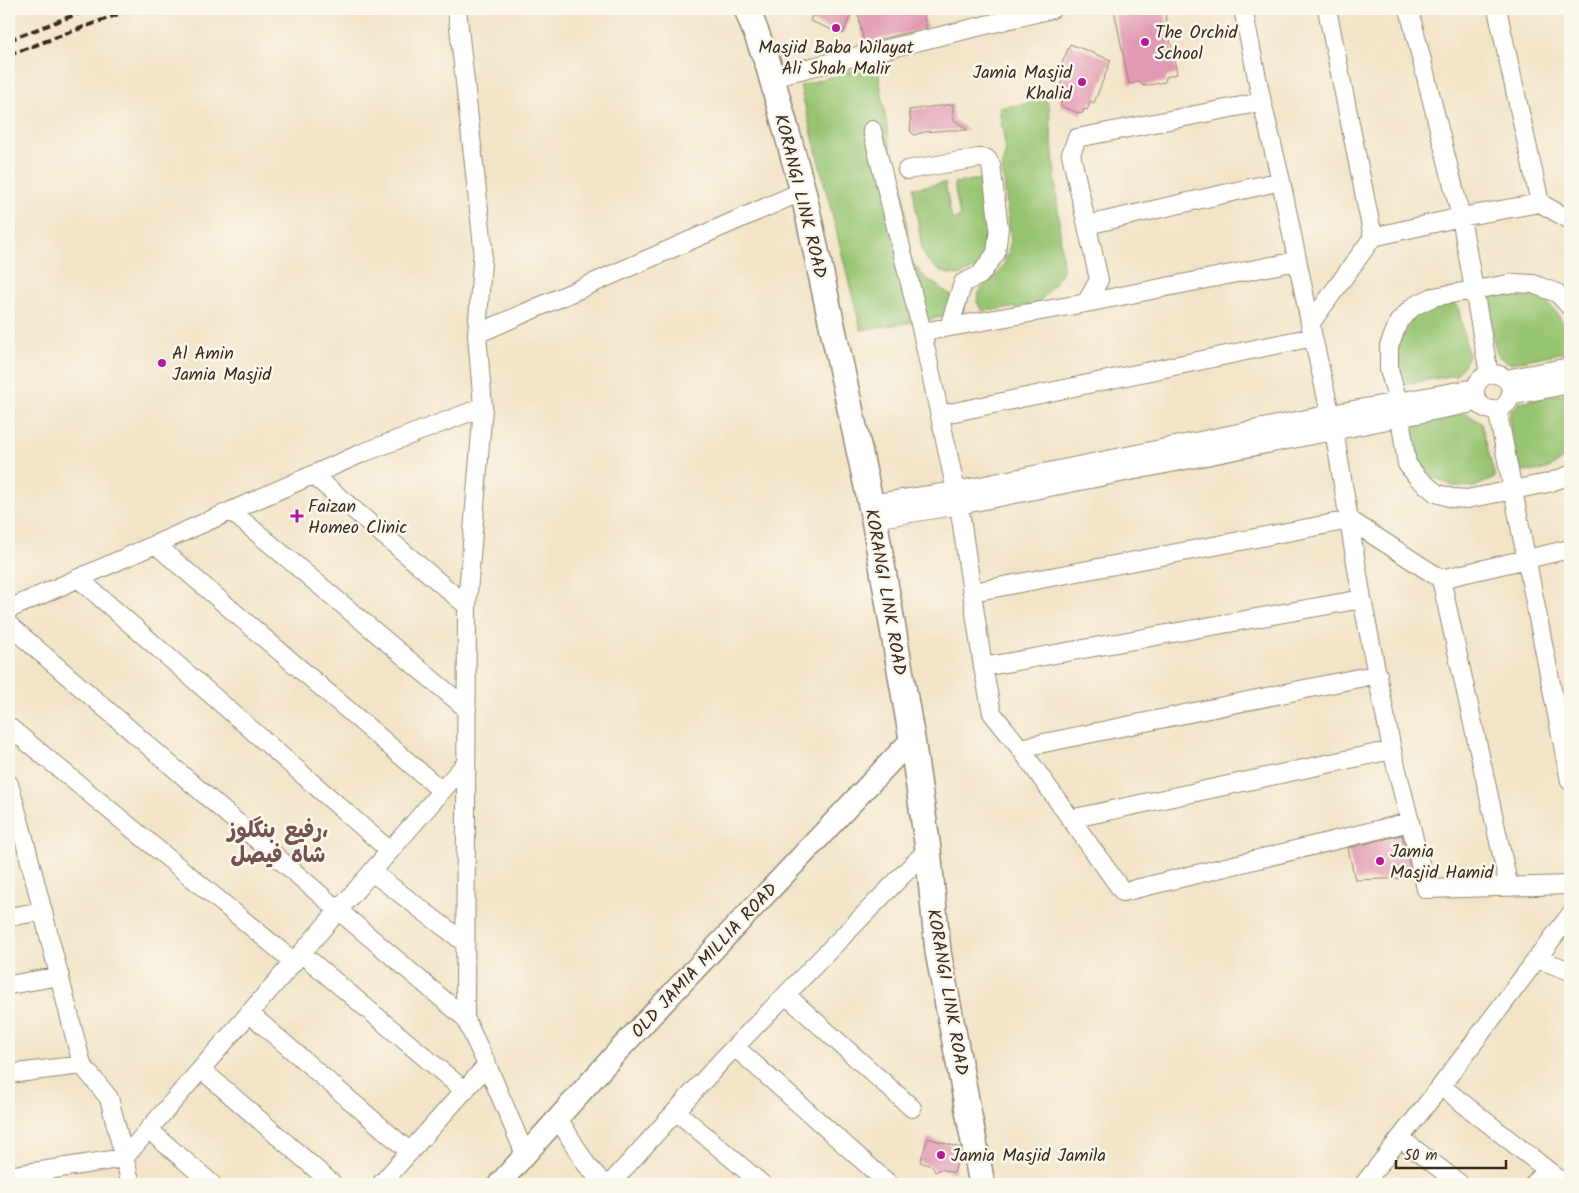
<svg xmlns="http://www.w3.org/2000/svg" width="1579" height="1193" font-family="Kalam,'Playpen Sans Arabic',sans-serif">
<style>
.green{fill:#97c471;stroke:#697748}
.building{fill:#e19ab3}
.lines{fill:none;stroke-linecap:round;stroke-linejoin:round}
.minor-casing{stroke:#968773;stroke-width:20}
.tertiary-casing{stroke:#968773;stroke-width:24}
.secondary-casing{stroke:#968773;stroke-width:28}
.minor{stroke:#fff;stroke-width:18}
.tertiary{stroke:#fff;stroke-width:21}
.secondary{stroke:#fff;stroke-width:25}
.rail{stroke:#3b2a1e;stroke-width:4;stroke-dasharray:8 4;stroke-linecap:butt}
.poi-dot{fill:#b5179e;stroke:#fbf7ec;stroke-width:2}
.labels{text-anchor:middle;stroke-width:5;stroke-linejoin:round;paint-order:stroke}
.poi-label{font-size:18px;fill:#3b2a1e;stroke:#fbf7ec;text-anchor:start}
.street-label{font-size:18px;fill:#3b2a1e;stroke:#fbf7ec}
.district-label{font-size:22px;font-weight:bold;fill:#755152;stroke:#fbf7ec}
</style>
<rect width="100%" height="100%" fill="#fbf7ec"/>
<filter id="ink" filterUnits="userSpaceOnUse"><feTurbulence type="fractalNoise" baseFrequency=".02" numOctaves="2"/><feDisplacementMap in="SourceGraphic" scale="10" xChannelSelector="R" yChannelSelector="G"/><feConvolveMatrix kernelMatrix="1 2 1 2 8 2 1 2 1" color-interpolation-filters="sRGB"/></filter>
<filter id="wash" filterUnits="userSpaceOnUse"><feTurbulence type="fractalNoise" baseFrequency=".0096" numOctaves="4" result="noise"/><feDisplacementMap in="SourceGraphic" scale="20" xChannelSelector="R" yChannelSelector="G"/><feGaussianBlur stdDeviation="1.12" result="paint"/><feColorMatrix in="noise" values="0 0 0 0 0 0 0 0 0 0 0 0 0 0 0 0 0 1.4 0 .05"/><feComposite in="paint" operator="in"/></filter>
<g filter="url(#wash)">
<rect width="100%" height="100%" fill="#f2e4c8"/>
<path class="green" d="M877,63L895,179L902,182L910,255L914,264L920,272L926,278L964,304L963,314L861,330L800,86Z
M1046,100L1049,107L1063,267L1061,275L1037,305L983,311L977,303C978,283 993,282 1002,268C1007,259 1009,249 1011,240L1002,164L1006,150L999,108Z
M988,178L994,242L983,265L961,275L948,274L937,269L928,261L922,250L913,188L945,183L952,220L960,218L954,183Z
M1518,290C1537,296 1559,306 1564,328C1565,336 1565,344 1566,352L1510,363L1498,356L1488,321V299L1497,293Z
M1438,303H1454L1458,306L1468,355L1464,365L1456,375L1405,384C1382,351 1402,316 1438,303Z
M1570,392V452C1552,470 1545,471 1519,472L1509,421L1510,412L1520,402Z
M1466,413L1481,423L1495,478L1474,487L1453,486L1433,477L1418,462L1410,425Z"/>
<g id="blocks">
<path class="building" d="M815,9H853L843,34L810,21Z
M857,9H900L901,13L922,9L927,28L864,43Z
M1114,9H1164L1177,74L1166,77L1165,82L1143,86L1139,82L1129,84Z
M1070,44L1111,60L1094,103L1091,101L1087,110L1084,109L1082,114L1060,106L1062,101L1059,100L1062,93L1058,91L1065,74L1059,71Z
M953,104V119L968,130H949L924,132L914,135L911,132L910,129L911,124L909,110Z
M1402,835L1412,878L1355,880L1348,848Z
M928,1138L961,1148L954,1173L941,1169L935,1172L932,1166L920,1162Z"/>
</g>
</g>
<g filter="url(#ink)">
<use href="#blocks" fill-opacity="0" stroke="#968773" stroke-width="1"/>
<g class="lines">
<g class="minor-casing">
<path id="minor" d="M457,9L483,247L477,334L483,407L467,606L465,1018L487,1065L525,1154
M1243,9L1262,102L1077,138L1071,154L1099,280L1086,303L922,332L959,505L983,667L992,713L1020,748L1123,892L1410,822L1426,889L1570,885
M1327,9L1373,237
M1409,9L1461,217L1489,374
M1497,9L1540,203
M771,77L1052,9
M1262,102L1281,181L1313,337L1334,430L1362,599L1392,750
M872,130L922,332
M907,170L979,158L987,159L991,165L999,228L996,253L980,275L963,283L949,327
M1087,225L1281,181
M1086,303L1297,261
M1310,324L1373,237L1461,217L1540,203L1570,220
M477,334L803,191
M1475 392a18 18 0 1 1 36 0a18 18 0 1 1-36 0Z
M1506,379L1570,367
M1510,396L1570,384
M1398,402L1389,369V346L1399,321L1414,306L1433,297L1514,283L1533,284L1557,293L1570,307
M1497,409L1570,781
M940,415L1313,337
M1400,417L1407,464L1418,478L1436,493L1452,498L1467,499L1548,483L1570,475
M313,475L467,606
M870,504L956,491L1331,414L1475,388
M231,511L467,709
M874,519L959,505L1478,402
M155,544L442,791
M78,578L390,851
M973,592L1350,520L1441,579
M9,609L360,454L483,407
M9,625L338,910L465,1018
M983,667L1362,599
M9,727L294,962
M1020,748L1378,674
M9,784L24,838L82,1065L109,1098L131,1184
M1070,819L1392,750L1410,822
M372,872L464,942
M1509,887L1441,579L1570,549
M9,917L43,911
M301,953L465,1091
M1538,959L1570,971
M9,985L60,976
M786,995L912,1108
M249,1013L410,1152
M735,1047L889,1184
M201,1069L333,1184
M9,1074L82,1065
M1441,1086L1565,1184
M676,1111L762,1184
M558,1118L586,1164L604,1184
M149,1130L212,1184
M1400,1138L1460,1184
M9,1176L124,1158L466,763
M381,1184L487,1065
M610,1184L724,1058L928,849
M1364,1184L1441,1086L1570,915
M1534,1184L1546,1169"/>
</g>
<g class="tertiary-casing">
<path id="tertiary" d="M499,1184L617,1052L912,739"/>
</g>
<g class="secondary-casing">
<path id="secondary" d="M747,9L768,64L803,191L874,519L912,739L928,849L938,952L982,1184"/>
</g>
<use href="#minor" class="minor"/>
<use href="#tertiary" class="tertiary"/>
<use href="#secondary" class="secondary"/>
<path class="rail" d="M9,40L90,9
M9,55L132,9"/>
</g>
</g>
<g class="poi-dot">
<circle cx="836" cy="28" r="5"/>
<circle cx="1145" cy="42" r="5"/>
<circle cx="1082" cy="82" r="5"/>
<circle cx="162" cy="363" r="5"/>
<path d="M294.5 508.5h5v5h5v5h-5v5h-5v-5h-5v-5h5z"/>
<circle cx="1380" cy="861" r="5"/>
<circle cx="941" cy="1155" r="5"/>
</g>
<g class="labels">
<g class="poi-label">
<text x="1155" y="38">The Orchid<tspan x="1155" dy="21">School</tspan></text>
<text x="836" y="53" text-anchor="middle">Masjid Baba Wilayat<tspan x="836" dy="21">Ali Shah Malir</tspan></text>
<text x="1072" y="78" text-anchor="end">Jamia Masjid<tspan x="1072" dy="21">Khalid</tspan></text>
<text x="172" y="359">Al Amin<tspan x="172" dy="21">Jamia Masjid</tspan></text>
<text x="308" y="512">Faizan<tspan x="308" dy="21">Homeo Clinic</tspan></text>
<text x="1390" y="857">Jamia<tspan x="1390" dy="21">Masjid Hamid</tspan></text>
<text x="951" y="1161">Jamia Masjid Jamila</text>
</g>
<g class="street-label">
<text transform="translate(801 196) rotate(76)" y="6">KORANGI LINK ROAD</text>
<text transform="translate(886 592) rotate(80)" y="6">KORANGI LINK ROAD</text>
<text transform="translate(704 960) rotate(-47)" y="6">OLD JAMIA MILLIA ROAD</text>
<text transform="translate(948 992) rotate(80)" y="6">KORANGI LINK ROAD</text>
</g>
<g class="district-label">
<text x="278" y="837">رفیع بنگلوز،<tspan x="278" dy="25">شاہ فیصل</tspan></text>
</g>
</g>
<rect width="1579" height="1193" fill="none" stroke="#fbf7ec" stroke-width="30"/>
<path d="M1396 1160v8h110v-8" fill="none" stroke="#3b2a1e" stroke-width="2.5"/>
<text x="1404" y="1160" font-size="15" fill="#3b2a1e" stroke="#fbf7ec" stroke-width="4" paint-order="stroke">50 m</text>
</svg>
